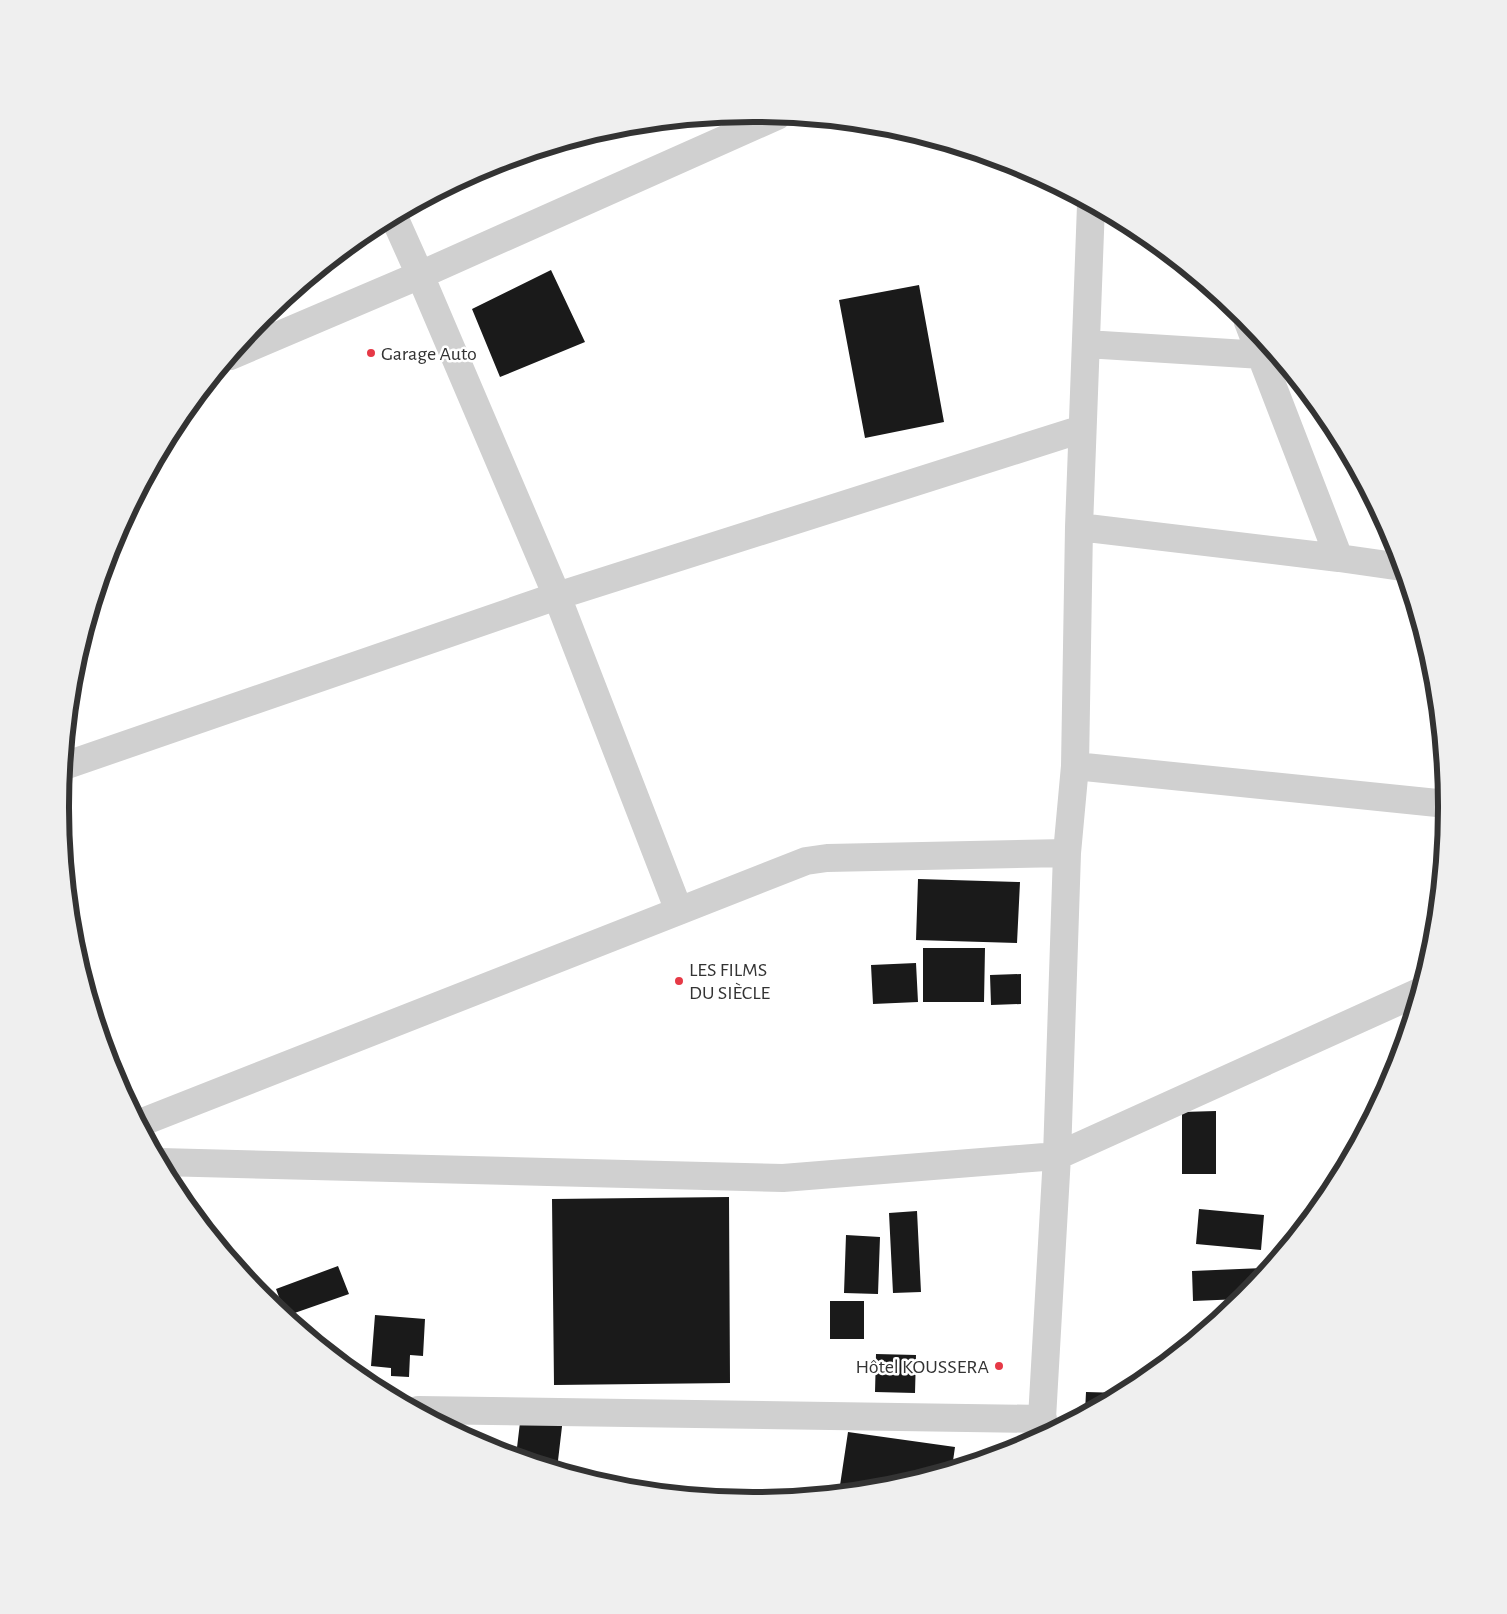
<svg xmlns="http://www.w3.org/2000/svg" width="1507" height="1614" font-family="'Alegreya Sans',sans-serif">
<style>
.building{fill:#1a1a1a}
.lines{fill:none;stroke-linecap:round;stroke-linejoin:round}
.minor{stroke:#d0d0d0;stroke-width:28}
.poi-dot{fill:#e63946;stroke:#fff;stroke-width:2}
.labels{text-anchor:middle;stroke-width:5;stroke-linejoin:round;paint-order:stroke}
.poi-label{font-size:20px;fill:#333;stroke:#fff;text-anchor:start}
.rim{fill:none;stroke:#333;stroke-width:6}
</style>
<rect width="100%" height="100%" fill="#fff"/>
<path class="building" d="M551,270L585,342L500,377L472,309Z
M919,285L944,422L865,438L839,300Z
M918,879L1020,882L1017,943L916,940Z
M923,948H985L984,1002H923Z
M916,963L918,1002L873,1004L871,965Z
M1021,974V1004L991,1005L990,975Z
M1216,1111V1174H1182V1112Z
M1358,1140L1352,1152L1350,1141Z
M729,1197L730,1383L554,1385L552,1199Z
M1199,1209L1264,1215L1261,1250L1196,1244Z
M917,1211L921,1292L893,1293L889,1213Z
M846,1235L880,1237L878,1294L844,1293Z
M338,1266L349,1294L286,1316L276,1289Z
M1263,1268V1274L1241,1299L1193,1301L1192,1271Z
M830,1301H864V1339H830Z
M375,1315L425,1319L423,1356L410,1355L409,1377L391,1376V1368L371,1366Z
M876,1354L916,1355L915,1393L875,1392Z
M1086,1392L1122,1393L1085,1412Z
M521,1414L563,1418L557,1469L516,1456Z
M848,1432L955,1447L952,1468L889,1487L839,1492Z"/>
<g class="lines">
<path class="minor" d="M394,217L420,275L557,596L679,911
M1248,322L1339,558L1402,567
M1086,344L1262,355
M230,356L420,275L777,116
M1079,527L1339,558
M64,766L557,596L1082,429
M1075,766L1447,804
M140,1123L806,861L827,858L1067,853
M160,1162L783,1178L1057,1156L1419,992
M418,1410L1043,1419
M1041,1436L1057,1156L1067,853L1075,766L1079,527L1091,205"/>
</g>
<g class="poi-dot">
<circle cx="371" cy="353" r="5"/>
<circle cx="679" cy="981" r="5"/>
<circle cx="999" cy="1366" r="5"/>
</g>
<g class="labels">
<g class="poi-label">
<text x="381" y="360">Garage Auto</text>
<text x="689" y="976">LES FILMS<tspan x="689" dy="23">DU SIÈCLE</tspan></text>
<text x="989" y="1373" text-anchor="end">Hôtel KOUSSERA</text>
</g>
</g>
<path d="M0 0H1507V1614H0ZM753 122H754A684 684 0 0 1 1438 806V808A684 684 0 0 1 754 1492H753A684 684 0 0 1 69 808V806A684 684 0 0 1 753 122Z" fill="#efefef" fill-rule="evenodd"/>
<path class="rim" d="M753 122H754A684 684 0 0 1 1438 806V808A684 684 0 0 1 754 1492H753A684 684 0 0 1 69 808V806A684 684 0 0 1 753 122Z"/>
</svg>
